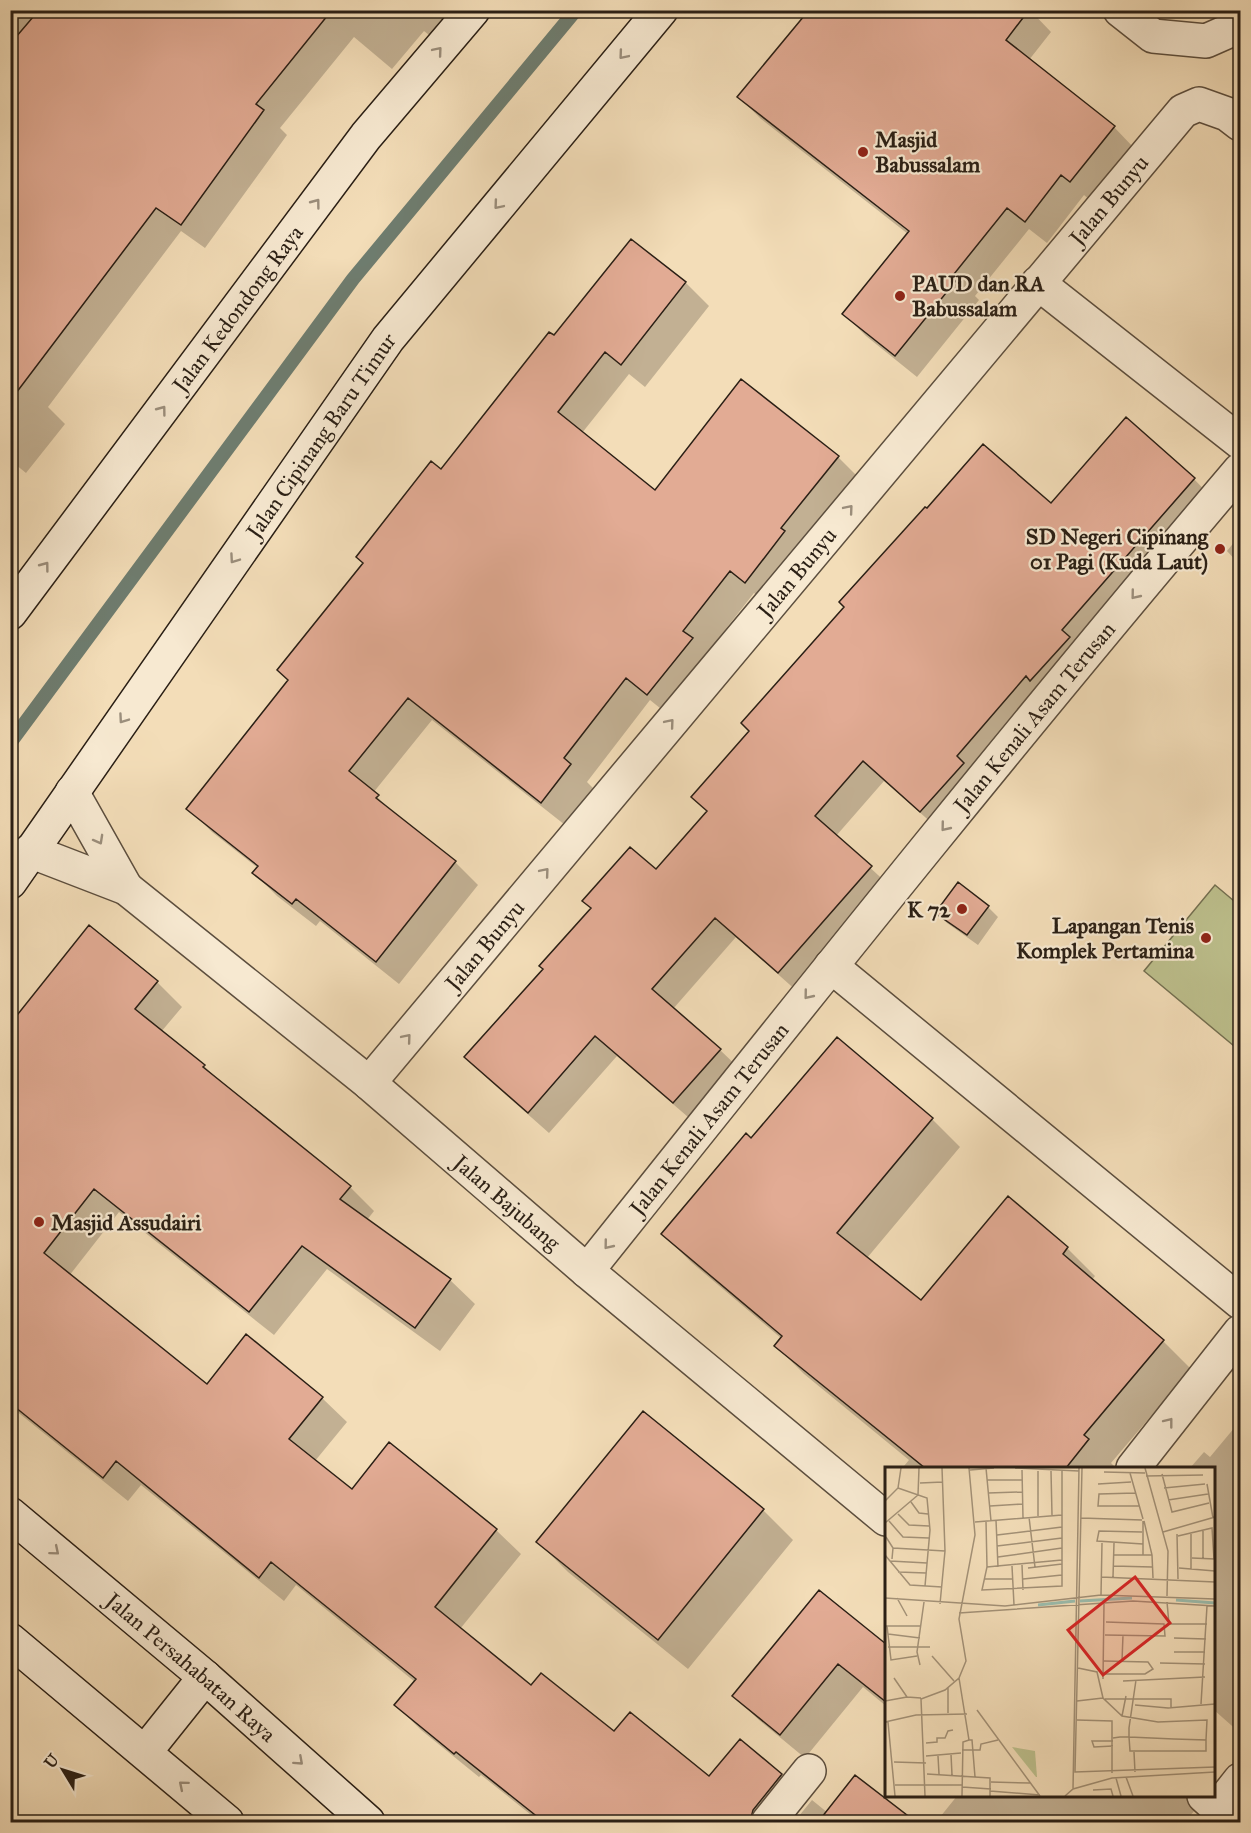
<svg xmlns="http://www.w3.org/2000/svg" width="1251" height="1833" font-family="'IM FELL Great Primer',serif">
<style>
.green{fill:#bdc08d;stroke:#747051;stroke-width:1.5}
.shadow{fill:#0003}
.lines{fill:none;stroke-linecap:round;stroke-linejoin:round}
.stream{stroke:#6e7d70;stroke-width:14}
.building{fill:#e2ab94;stroke:#2a1f15;stroke-width:1.5}
.street-casing{stroke:#5c4e3e;stroke-width:36}
.secondary-casing{stroke:#2a1f15;stroke-width:36}
.street{stroke:#f7e9d1;stroke-width:33}
.secondary{stroke:#f7e9d1;stroke-width:33}
.oneway{stroke:#9b8e7c}
.poi-dot{fill:#8f2418;stroke:#f7e9d1;stroke-width:2}
.labels{text-anchor:middle;stroke-width:4.5;stroke-linejoin:round;paint-order:stroke}
.poi-label{font-size:22px;font-weight:bold;fill:#2a1f15;stroke:#f7e9d1;text-anchor:start}
.street-label{font-size:22px;fill:#2a1f15;stroke:#f7e9d1}
.inset-river{fill:none;stroke:#9bbcac;stroke-width:3}
.inset-road{fill:none;stroke:#a39177;stroke-width:1.5}
.view{fill:#d62828;fill-opacity:0.15;stroke:#d62828;stroke-width:3}
.inset-edge{fill:none;stroke:#2a1f15;stroke-width:3}
</style>
<rect width="100%" height="100%" fill="#f3ddb8"/>
<filter id="stains"><feTurbulence type="fractalNoise" baseFrequency=".00333" numOctaves="4"/><feColorMatrix values="0 0 0 0 .2 0 0 0 0 .09 0 0 0 0 .02 0 0 0 .5 -.17"/></filter>
<radialGradient id="worn" r=".72"><stop offset=".6" stop-color="#630" stop-opacity="0"/><stop offset="1" stop-color="#630" stop-opacity=".3"/></radialGradient>
<path class="green" d="M1215,885L1240,906V1051L1144,971Z"/>
<path class="shadow" d="M10,10H449L429,35L424,31L392,69L354,37L280,128L287,135L205,248L181,231L48,407L65,424L26,473L10,460Z
M811,10H1030L1051,32L1029,60L1114,127L1135,149L1092,202L1084,195L1047,243L1029,229L975,296L979,300L917,377L866,336L844,314L908,234L761,119L739,97Z
M1204,10H1240L1228,29Z
M631,241L686,283L709,306L645,387L629,374L582,433L655,492L838,457L861,480L768,605L754,593L706,654L715,662L671,717L650,700L587,782L593,788L565,825L432,720L373,793L401,820L455,862L478,885L399,984L320,921L316,926L277,896L254,873L258,868L212,832L189,809L289,681L441,471L554,338Z
M1194,479L1214,500L942,832L884,781L836,836L892,888L799,993L736,937L673,1009L720,1050L741,1070L695,1123L617,1056L549,1133L487,1078L466,1057L656,872L1051,505Z
M1240,535V565L1227,551Z
M988,907L998,917L978,945L947,923L937,912Z
M90,928L157,982L182,1007L161,1032L204,1066L222,1083L350,1187L374,1211L367,1220L450,1280L475,1304L440,1351L327,1269L274,1335L119,1212L69,1276L207,1386L247,1337L322,1398L347,1422L315,1461L352,1491L390,1444L496,1530L521,1554L460,1629L531,1687L614,1733L710,1779L740,1741L781,1775L806,1799L787,1822H540L481,1775L479,1777L421,1730L396,1705L415,1682L296,1585L284,1601L141,1485L128,1501L10,1406V1026Z
M932,1119L960,1147L867,1258L921,1302L1009,1198L1067,1248L1095,1276L1092,1280L1163,1341L1191,1369L1111,1463L1116,1468H907L904,1466L909,1460L804,1374L776,1346L782,1339L691,1262L663,1234L751,1140Z
M1240,1421V1733L1214,1710V1468H1190L1204,1452L1210,1457Z
M763,1510L793,1540L688,1669L568,1572L538,1542Z
M819,1592L886,1646V1706L863,1687L805,1758L759,1720L734,1696Z
M855,1777L913,1822H794L812,1800L828,1813Z
M957,1796H1190L1199,1805L1185,1822H936Z"/>
<g class="lines">
<path class="stream" d="M10,743L353,279L576,10"/>
</g>
<path class="building" d="M39,10H332L256,104L264,110L181,225L156,208L10,401V44Z
M809,10H1029L1006,40L1115,126L1070,182L1061,175L1025,222L1007,208L954,274L959,277L895,356L842,314L909,231L737,97Z
M631,239L686,282L621,365L605,352L558,412L655,490L741,379L839,456L781,528L785,531L745,583L730,571L683,631L693,638L647,695L626,678L564,758L571,764L541,803L408,698L349,771L379,795L376,798L456,861L376,962L296,899L292,904L252,873L258,866L186,809L288,680L277,670L363,563L356,557L431,461L441,469L549,332L554,335Z
M1126,417L1195,478L1062,630L1070,637L1030,681L1026,676L957,756L964,763L920,812L863,761L815,816L872,866L778,973L715,918L652,989L721,1049L673,1103L595,1036L528,1113L464,1057L543,969L539,966L591,908L582,901L630,847L656,869L707,811L691,797L749,731L741,723L844,607L839,602L925,507L927,508L983,444L1051,503Z
M958,882L989,906L967,935L935,913Z
M89,925L158,981L135,1009L205,1065L203,1067L351,1186L340,1199L451,1279L415,1328L302,1246L249,1312L94,1189L44,1253L207,1384L246,1334L323,1397L289,1439L352,1489L389,1442L497,1529L435,1607L531,1685L541,1673L614,1731L630,1712L709,1776L740,1739L782,1774L753,1810L750,1822H544L456,1752L454,1754L394,1705L416,1679L271,1562L259,1578L116,1461L103,1478L10,1403V1024Z
M837,1037L933,1118L837,1233L921,1300L1008,1196L1068,1247L1063,1254L1164,1340L1084,1435L1089,1439L1066,1468H925L774,1346L782,1336L661,1234L746,1133L751,1138Z
M643,1411L764,1509L658,1640L536,1542Z
M819,1590L886,1644V1702L838,1664L780,1735L732,1696Z
M855,1775L916,1822H818Z"/>
<g class="lines">
<g class="street-casing">
<g id="street">
<path d="M1120,10L1153,36L1206,41L1240,26"/>
<path d="M1038,283L1240,442"/>
<path d="M72,792L126,888"/>
<path id="s1" d="M30,851L126,888L369,1083L587,1271L886,1519"/>
<path d="M831,966L1240,1302"/>
<path id="s2" d="M369,1083L1183,111L1199,104L1227,114L1240,124"/>
<path id="s3" d="M587,1271C802,1002 1017,732 1240,470"/>
<path d="M1133,1468L1240,1332"/>
<path d="M1204,1796L1233,1822"/>
<path d="M1218,1808L1240,1780"/>
<path d="M768,1822L809,1771"/>
</g>
</g>
<g class="secondary-casing">
<g id="secondary">
<path id="s4" d="M10,613L366,136L473,10"/>
<path id="s5" d="M10,882L388,339L661,10"/>
<path id="s6" d="M10,1514L205,1677L368,1822"/>
<path d="M10,1640L227,1822"/>
<path d="M145,1752L205,1677"/>
</g>
</g>
<use href="#street" class="street"/>
<use href="#secondary" class="secondary"/>
</g>
<defs><path id="oneway-chevron" d="M-2-3.5L2.5 0L-2 3.5" fill="none" stroke-width="1.6" stroke-linecap="round" stroke-linejoin="round" transform="scale(1.5)"/></defs>
<g class="oneway">
<use href="#oneway-chevron" transform="translate(438 51) rotate(-50)"/>
<use href="#oneway-chevron" transform="translate(623 55) rotate(130)"/>
<use href="#oneway-chevron" transform="translate(316 203) rotate(-53)"/>
<use href="#oneway-chevron" transform="translate(498 205) rotate(130)"/>
<use href="#oneway-chevron" transform="translate(162 410) rotate(-53)"/>
<use href="#oneway-chevron" transform="translate(849 509) rotate(-50)"/>
<use href="#oneway-chevron" transform="translate(234 559) rotate(125)"/>
<use href="#oneway-chevron" transform="translate(45 566) rotate(-53)"/>
<use href="#oneway-chevron" transform="translate(1135 595) rotate(129)"/>
<use href="#oneway-chevron" transform="translate(123 719) rotate(125)"/>
<use href="#oneway-chevron" transform="translate(670 723) rotate(-50)"/>
<use href="#oneway-chevron" transform="translate(945 827) rotate(129)"/>
<use href="#oneway-chevron" transform="translate(99 840) rotate(61)"/>
<use href="#oneway-chevron" transform="translate(545 872) rotate(-50)"/>
<use href="#oneway-chevron" transform="translate(808 995) rotate(129)"/>
<use href="#oneway-chevron" transform="translate(407 1038) rotate(-50)"/>
<use href="#oneway-chevron" transform="translate(608 1245) rotate(129)"/>
<use href="#oneway-chevron" transform="translate(1169 1422) rotate(-52)"/>
<use href="#oneway-chevron" transform="translate(55 1551) rotate(40)"/>
<use href="#oneway-chevron" transform="translate(299 1761) rotate(42)"/>
<use href="#oneway-chevron" transform="translate(183 1785) rotate(-140)"/>
</g>
<g class="poi-dot">
<circle cx="863" cy="152" r="6"/>
<circle cx="900" cy="296" r="6"/>
<circle cx="1220" cy="549" r="6"/>
<circle cx="962" cy="909" r="6"/>
<circle cx="1206" cy="938" r="6"/>
<circle cx="39" cy="1222" r="6"/>
</g>
<g class="labels">
<g class="poi-label">
<text x="875" y="147">Masjid<tspan x="875" dy="25">Babussalam</tspan></text>
<text x="912" y="291">PAUD dan RA<tspan x="912" dy="25">Babussalam</tspan></text>
<text x="1208" y="544" text-anchor="end">SD Negeri Cipinang<tspan x="1208" dy="25">01 Pagi (Kuda Laut)</tspan></text>
<text x="950" y="917" text-anchor="end">K 72</text>
<text x="1194" y="933" text-anchor="end">Lapangan Tenis<tspan x="1194" dy="25">Komplek Pertamina</tspan></text>
<text x="51" y="1230">Masjid Assudairi</text>
</g>
<g class="street-label">
<text dy="8" stroke="none"><textPath href="#s2" startOffset="1152">Jalan Bunyu</textPath></text>
<text dy="8" stroke="none"><textPath href="#s4" startOffset="380">Jalan Kedondong Raya</textPath></text>
<text dy="8" stroke="none"><textPath href="#s5" startOffset="544">Jalan Cipinang Baru Timur</textPath></text>
<text dy="8" stroke="none"><textPath href="#s2" startOffset="666">Jalan Bunyu</textPath></text>
<text dy="8" stroke="none"><textPath href="#s3" startOffset="712">Jalan Kenali Asam Terusan</textPath></text>
<text dy="8" stroke="none"><textPath href="#s2" startOffset="180">Jalan Bunyu</textPath></text>
<text dy="8" stroke="none"><textPath href="#s3" startOffset="195">Jalan Kenali Asam Terusan</textPath></text>
<text dy="8" stroke="none"><textPath href="#s1" startOffset="597">Jalan Bajubang</textPath></text>
<text dy="8" stroke="none"><textPath href="#s6" startOffset="237">Jalan Persahabatan Raya</textPath></text>
</g>
</g>
<g transform="translate(885 1467)">
<rect width="330" height="330" fill="#f3ddb8"/>
<path d="M127,280L150,284L152,310H151Z" fill="#bdc08d"/>
<path class="inset-river" d="M291,133L330,136M195,134L247,131M153,138L190,134"/>
<path class="inset-road" d="M101,1L106,54M130,1L194,4M197,1L190,305L330,300M260,1L283,84L282,129M85,3L109,1M137,3L138,51M166,4L167,48M219,5L260,6M245,6L258,52M277,7L287,45L324,36M261,9L318,8M102,13H137M35,16L58,15M213,17L246,15M322,17L328,51M13,21L42,31L45,63L40,119M279,21L320,17M103,26L137,25M251,26L214,27L213,39H254M283,33L323,27M0,34L13,21L16,1M26,35L34,46L43,47M105,39L137,37M13,47L24,58L44,59M153,49V4M144,50L150,100M196,51L257,53M111,53L113,100M4,54L18,70L44,71M101,54L102,100L97,123L177,119V4M258,54V88M259,54L267,88L268,111M90,55L177,48M0,56L33,28L34,1M318,63V91M257,65L214,64L212,74L258,77M278,65L330,50M292,67L293,112M112,68L177,60M293,69L327,61L329,92M1,70L8,81L7,92M112,79L177,71M8,81L60,84M0,88L25,118L57,120M228,88H267M113,90L177,81M307,91L330,92M5,94L42,96M137,98L138,123M127,99L129,138M228,99L267,100M102,100L177,93M143,101L177,97M294,101L330,104M306,102V67M13,105L41,106M216,110L330,115M228,110L229,76M100,112H127M138,112L177,108M216,128L217,76M0,131L120,139L216,128L330,132M12,131L22,149M282,135L284,157H322M55,137L60,84L57,1M74,146L248,134L330,139M0,159H36M2,159L6,193L32,189M3,167L35,171M220,168L280,169L279,157L221,155M289,171L321,172M3,180H45M289,185H320M47,189L69,214M237,194L238,168M275,196L320,197M35,198L32,185L39,135M193,201L212,205L218,231L237,249L273,255L322,253L321,273M218,207H260L268,202L263,195L219,194M9,211L22,230L36,231M74,211L84,273H87L90,310M218,212L219,136M238,214L320,210M63,220V246M220,232H286V241M0,234L22,230M192,234L218,231M316,237L322,139M250,238L283,241L330,237M92,243L155,329M237,249L241,229M192,253L227,254V306M0,255L31,248L82,247M3,255L10,329M228,271L235,270H244L289,272L321,273V284H245L244,270V261L251,213M228,274H207L209,280L228,279M41,276L52,275V271H60L63,264L68,263M77,283H95L96,277L113,273M249,285L250,305M66,287L67,308M41,289L76,286M53,289L54,307M9,295L41,296M42,307L105,311V329M241,310L248,329M231,311L236,329M106,315L145,316M10,318H77M77,320L106,322M188,322L194,1M208,323L226,322L228,329M105,324L155,328M40,329L36,232L60,223L74,211L81,194L74,152L90,68L84,1M77,329L78,275L84,273M180,329L188,322L227,311L330,305"/>
<path class="view" d="M250,110L285,156L218,208L183,163Z"/>
<rect width="330" height="330" class="inset-edge"/>
</g>
<rect width="1251" height="1833" fill="none" stroke="#f3ddb8" stroke-width="36"/>
<rect x="12" y="12" width="1227" height="1809" fill="none" stroke="#2a1f15" stroke-width="3"/>
<rect x="18" y="18" width="1215" height="1797" fill="none" stroke="#2a1f15" stroke-width="1.5"/>
<g transform="translate(63 1770) rotate(308)" stroke="#f7e9d1" stroke-width="4.5" paint-order="stroke">
<path d="M0-4.5L10 22L0 15L-10 22Z" fill="#2a1f15"/>
<text y="-9" font-size="16" font-weight="bold" text-anchor="middle" fill="#2a1f15">U</text>
</g>
<rect width="100%" height="100%" filter="url(#stains)"/>
<rect width="100%" height="100%" fill="url(#worn)"/>
</svg>
